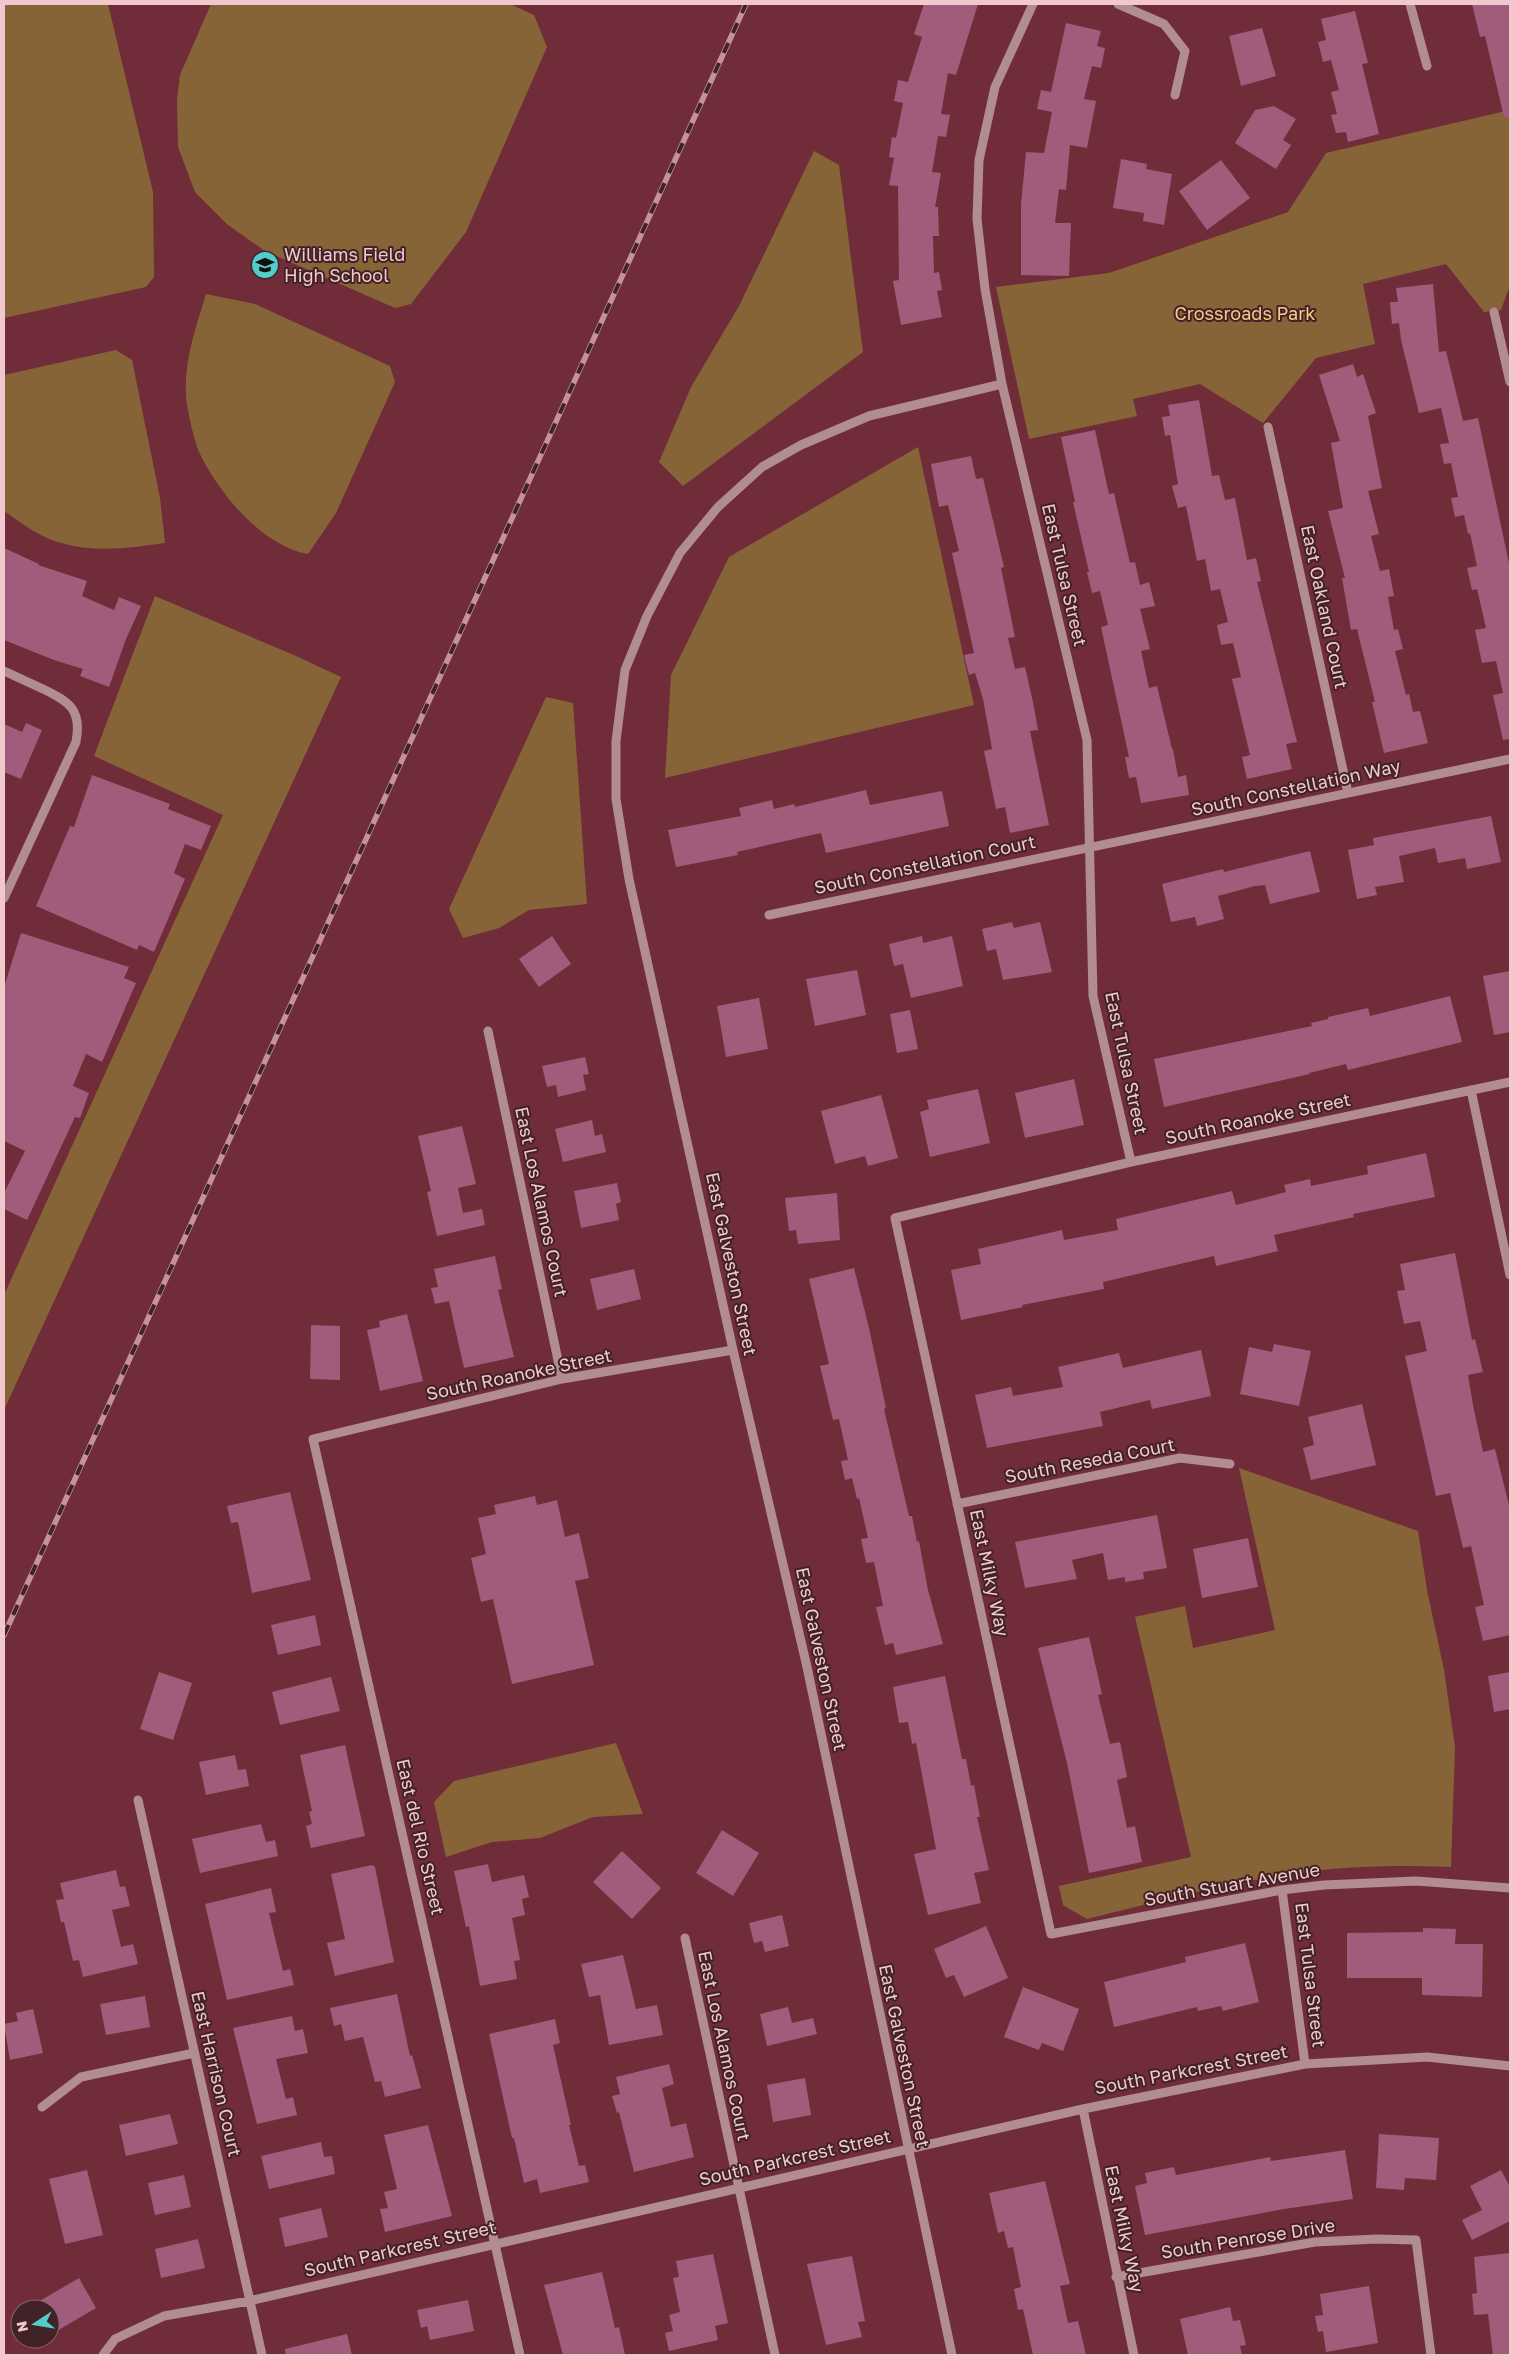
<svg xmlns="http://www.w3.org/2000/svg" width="1514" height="2359" font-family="'Golos Text',sans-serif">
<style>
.green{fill:#876437}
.building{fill:#9f5c7b}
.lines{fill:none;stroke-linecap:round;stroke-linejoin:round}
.minor{stroke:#b18d90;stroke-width:9}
.rail-casing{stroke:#c59299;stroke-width:5.5}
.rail{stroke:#412226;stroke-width:4;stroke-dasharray:11;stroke-linecap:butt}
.labels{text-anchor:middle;stroke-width:4;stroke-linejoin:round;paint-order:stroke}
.poi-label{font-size:18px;fill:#f2c8cc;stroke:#412226;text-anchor:start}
.park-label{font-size:18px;fill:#fdc887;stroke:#412226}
.street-label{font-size:18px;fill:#f2c8cc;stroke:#412226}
</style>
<rect width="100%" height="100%" fill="#702d39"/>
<path class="green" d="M4,4H108L153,192L154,277L146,287L4,318Z
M211,4H510L534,15L547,47L466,232L411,304L395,308L265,251L228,225L195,192L178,147L177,100L180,75Z
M1510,110V285L1501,310L1484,312L1446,264L1363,284L1375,344L1316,358L1263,423L1200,384L1133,399L1137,416L1029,439L996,287L1109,273L1288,212L1326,153Z
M814,151L839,165L863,352L683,486L659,462L691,387L739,306Z
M206,294L255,304L390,366L395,382L336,513L308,554C262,546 219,493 200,454C195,444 186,406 186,395C184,360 196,327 206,294Z
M116,350L132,360L160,498L165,543C130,548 96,553 61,543C41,538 21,523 4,511V375Z
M918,447L974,705L665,778L671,675L729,557Z
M155,596L296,656L341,677L4,1410V1295L223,815L94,756Z
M546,697L573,703L587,904L529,910L499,928L463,938L449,909Z
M1239,1468L1418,1531L1427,1590L1444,1670L1455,1747L1451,1867C1398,1865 1344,1866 1291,1874C1222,1884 1155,1902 1087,1919L1063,1905L1059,1886L1191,1857L1135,1617L1185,1606L1193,1648L1275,1630Z
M616,1743L643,1814L593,1817L540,1838L492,1842L446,1857L434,1802L454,1781Z"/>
<path class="building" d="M924,4H978L956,75L948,73L941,114L950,115L946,137L938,136L932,172L941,173L935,207H938L939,236H933L934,273L939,272L942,290L937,291L942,317L901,325L893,281L899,280L898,186L889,185L894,158L889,157L892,137L896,138L903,103L894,101L898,80L908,82L922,37L914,34Z
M1472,4H1510V117H1504L1485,36L1480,37Z
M1355,11L1368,63L1362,64L1379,134L1348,142L1346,132L1336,133L1331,115L1337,114L1331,92L1339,90L1331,60L1323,62L1318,42L1326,40L1321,19Z
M1066,23L1101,31L1097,46L1105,48L1101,68L1092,66L1084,99L1096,101L1087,148L1070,145L1066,190L1059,189L1055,223H1071L1069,276L1021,275V204L1026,152L1044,153L1052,112L1037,109L1041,90L1051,92Z
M1262,28L1276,76L1241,86L1229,36Z
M1274,106L1296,119L1283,140L1291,145L1276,169L1235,143L1255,110Z
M1121,159L1147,164L1146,169L1172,174L1164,225L1143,221L1144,213L1113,208Z
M1221,160L1250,198L1207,230L1179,191Z
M1433,284L1439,352L1446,351L1463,421L1478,418L1510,568V739L1503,740L1493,695L1503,693L1496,661L1482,663L1475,630L1486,628L1477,589L1472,590L1467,568L1477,566L1470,533L1468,534L1464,515L1455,517L1451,498L1458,497L1451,463L1444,464L1440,444L1449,443L1441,408L1419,413L1401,340L1399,323L1392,324L1390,302H1398L1396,288Z
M1353,364L1357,377L1363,374L1376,413L1368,416L1382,488L1368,491L1379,534L1371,536L1380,571L1389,569L1394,596L1388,597L1394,630L1398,629L1403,649L1395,651L1406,695L1409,694L1413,712L1420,711L1428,743L1384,753L1372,702H1375L1357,629L1351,630L1342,578H1345L1328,511L1343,508L1331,443L1340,441L1319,375Z
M1199,400L1212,476L1219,475L1225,500L1235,498L1247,560L1256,558L1261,581L1257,582L1297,742L1286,744L1292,769L1247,779L1242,757L1250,755L1232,679L1241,677L1233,643L1221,645L1217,625L1228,622L1220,589L1211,591L1205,559L1197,561L1186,506L1178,508L1172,486L1178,484L1170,435L1165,436L1162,417L1170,416L1168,405Z
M1095,430L1109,494L1114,493L1130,563L1135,562L1140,585L1149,582L1155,606L1140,609L1150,649L1141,651L1149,688L1157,686L1172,749H1173L1178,777L1186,775L1189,795L1141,803L1136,777L1129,778L1125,757H1129L1101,627L1108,625L1100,591L1092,593L1087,572H1089L1073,502H1075L1061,437Z
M971,456L976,479L983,478L1004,567L1001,568L1015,637L1008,638L1015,669L1025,667L1033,702L1038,730L1030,731L1049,825L1010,833L1005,807L996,809L984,751L992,749L983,699L975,673L969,675L964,655L974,653L952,553L959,551L948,505L939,507L931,464Z
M4,548L39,564L38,565L87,581L82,596L114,610L119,597L141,606L126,639L109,687L80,676L83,669L54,660L4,640Z
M26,723L42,730L21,779L4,772V724L22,732Z
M92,775L170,804L168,809L211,826L201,850L185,844L174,873L185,879L154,952L139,945L137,950L36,906L70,826L74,827Z
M866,790L870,805L942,791L949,826L826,853L821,833L737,852L738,855L676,867L668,830L741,816L739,808L772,800L774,809L794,804L795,807Z
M1491,816L1501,862L1467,869L1465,858L1438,863L1435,848L1399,856L1404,882L1375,887L1377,895L1357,899L1348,850L1374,845L1373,838Z
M1310,851L1320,892L1270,904L1265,885L1255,886L1218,896L1224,919L1197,926L1195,917L1171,922L1162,884L1223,869L1224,872Z
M1012,922L1014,928L1040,922L1052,972L1003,980L996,949L987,951L982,929Z
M21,933L129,967L124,978L136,983L102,1062L86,1054L73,1086L89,1093L80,1118L75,1117L27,1220L4,1209V1193L25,1151L4,1141V987Z
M552,936L571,964L539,987L519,959Z
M922,936L923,943L952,936L963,986L911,998L903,964L894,966L889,944Z
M857,970L866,1015L815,1026L806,979Z
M1510,971V1032L1494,1035L1483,976Z
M1450,996L1462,1042L1348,1070L1346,1064L1309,1073L1310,1074L1164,1107L1154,1059L1312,1026L1311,1023L1328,1019V1017L1368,1008L1370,1016Z
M759,998L768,1049L726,1057L717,1006Z
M910,1010L918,1049L897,1053L890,1014Z
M585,1057L589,1074L583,1075L586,1090L558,1097L556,1085L547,1087L542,1066Z
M1074,1079L1084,1125L1025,1138L1015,1093Z
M978,1089L990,1143L930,1157L920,1112L929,1109L927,1100Z
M881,1095L898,1158L868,1166L865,1156L835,1164L821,1111Z
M592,1120L595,1136L602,1134L606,1152L563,1162L555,1129Z
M462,1126L476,1184L458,1188L463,1213L482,1209L485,1225L437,1236L427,1192L431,1191L418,1136Z
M1426,1153L1435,1197L1353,1214L1354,1217L1274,1235L1278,1251L1216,1266L1214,1256L1103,1282L1104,1289L1022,1305L1023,1307L961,1320L951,1270L981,1264L978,1249L1062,1230L1064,1240L1118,1230L1116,1219L1232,1191L1236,1205L1286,1192L1284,1185L1310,1179L1311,1186L1368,1174L1367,1166Z
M617,1183L621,1202L616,1204L619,1220L581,1228L574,1191Z
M837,1193L840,1240L798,1244L796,1230L789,1231L785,1198Z
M1455,1253L1472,1340L1475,1339L1483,1372L1468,1375L1473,1405L1483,1452L1495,1449L1510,1509V1635L1483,1641L1475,1607L1484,1605L1471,1546L1463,1548L1450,1493L1436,1496L1405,1356L1427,1351L1420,1321L1404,1324L1397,1291L1405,1290L1400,1264Z
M495,1256L502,1289L498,1290L514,1357L464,1368L449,1301L435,1304L431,1288L438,1287L434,1269Z
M854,1268L869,1328L886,1408L884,1409L909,1516H912L917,1542L919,1541L928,1590L943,1644L896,1655L893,1643L885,1645L876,1607L883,1606L874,1562L866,1563L861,1539L868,1538L859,1498L857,1499L852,1478L845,1480L841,1461L848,1460L839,1419L833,1420L820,1366L829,1364L809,1279Z
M634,1269L641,1299L597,1310L590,1279Z
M407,1314L423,1381L380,1391L367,1330L380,1327L379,1321Z
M311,1325L340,1326V1380L310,1379Z
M1274,1344L1311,1351L1299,1406L1240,1394L1249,1347L1272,1352Z
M1201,1350L1211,1396L1152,1409L1150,1400L1100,1412L1103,1426L987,1448L975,1395L1011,1387L1013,1396L1063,1387L1058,1367L1119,1353L1123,1368Z
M1362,1404L1376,1465L1311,1480L1303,1448L1314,1445L1308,1417Z
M290,1492L311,1580L252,1593L238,1522L231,1523L227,1506Z
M535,1496L537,1505L557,1500L565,1537L579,1533L589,1578L575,1581L594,1665L512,1684L493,1599L481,1602L471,1558L486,1554L478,1518L496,1514L494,1505Z
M1157,1515L1167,1568L1143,1572L1144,1579L1125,1582V1577L1108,1580L1103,1553L1072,1560L1077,1579L1025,1588L1015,1542Z
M1248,1538L1258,1587L1202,1598L1193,1549Z
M315,1615L321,1645L278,1655L271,1625Z
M1089,1637L1102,1694L1098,1695L1110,1744L1120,1742L1127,1777L1117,1780L1127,1828L1135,1826L1142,1862L1089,1873L1067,1763L1038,1648Z
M159,1672L192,1683L173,1740L140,1729Z
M1510,1672V1709L1494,1712L1488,1676Z
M945,1676L962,1759H966L971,1786L974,1785L980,1817H977L989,1870L974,1873L981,1903L928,1915L914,1854L936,1849L916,1743L912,1744L908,1722L899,1723L893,1687Z
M331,1677L340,1711L280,1725L272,1692Z
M345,1745L365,1836L311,1848L306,1826L312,1824L309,1812L312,1811L300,1755Z
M235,1755L238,1770L246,1769L249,1786L206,1795L199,1762Z
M261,1824L266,1842L275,1840L278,1856L200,1873L192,1839Z
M722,1830L759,1853L733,1896L696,1873Z
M622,1851L661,1888L632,1919L593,1882Z
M488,1864L492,1882L524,1875L529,1897L522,1899L525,1915L512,1918L520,1960L514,1961L517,1979L480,1986L469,1926L466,1927L454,1871Z
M372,1865L375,1867L394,1962L335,1976L327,1943L345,1939L331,1874Z
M116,1870L120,1887L125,1886L130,1906L112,1910L121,1947L133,1944L138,1964L83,1977L79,1960L73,1961L64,1922H61L56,1900L64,1899L60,1883Z
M271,1888L276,1912L269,1913L283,1971L290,1969L294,1985L227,2000L205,1904Z
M782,1915L789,1946L765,1952L762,1941L754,1943L749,1923Z
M986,1926L1008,1978L964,1997L954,1975L946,1978L934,1949Z
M1423,1928L1456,1929L1455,1944H1483L1482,1997L1422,1995V1978H1347V1933L1423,1932Z
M1245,1943L1259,2002L1223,2011L1221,2006L1198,2011L1197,2007L1114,2027L1104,1982L1186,1962L1185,1957Z
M623,1955L636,2009L657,2005L663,2035L609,2045L600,1995L589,1997L581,1964Z
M1023,1987L1079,2009L1063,2051L1042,2043L1039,2050L1004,2037Z
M397,1994L410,2056L412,2055L421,2088L385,2097L381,2081L375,2082L363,2037L345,2041L341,2024L334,2026L330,2008Z
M145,1996L150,2027L106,2035L100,2004Z
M788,2007L792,2023L813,2018L817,2034L767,2046L760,2014Z
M33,2009L43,2053L10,2060L4,2024L18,2021L16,2013Z
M292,2016L295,2031L303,2029L308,2053L276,2059L286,2099L293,2097L297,2115L257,2124L233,2028Z
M555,2019L560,2043L553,2045L571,2125H569L579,2166L585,2165L589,2182L540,2193L537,2179L524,2183L514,2138H512L489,2034Z
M669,2064L674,2084L662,2088L671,2127L686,2123L694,2157L634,2172L619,2112L617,2113L612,2096L620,2094L616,2077Z
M805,2078L811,2115L773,2122L767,2085Z
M170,2114L178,2144L126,2156L119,2125Z
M428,2125L452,2216L385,2232L380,2209L388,2208L384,2192L397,2189L384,2135Z
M1379,2134L1439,2138L1436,2180L1405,2178L1404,2190L1376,2188Z
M321,2142L324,2157L332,2156L335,2174L269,2189L261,2156Z
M1345,2150L1353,2199L1284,2209L1145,2235L1135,2186L1147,2183L1145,2173L1174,2167L1176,2175L1270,2157L1271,2161Z
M87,2170L103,2235L65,2244L49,2179Z
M1501,2170L1510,2187V2221L1472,2240L1462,2220L1482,2210L1470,2186Z
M184,2175L191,2207L155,2215L148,2183Z
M1045,2181L1070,2284L1060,2286L1068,2323L1078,2321L1086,2355H1033L1023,2309L1018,2310L1014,2289L1021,2287L1013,2247L1008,2248L1004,2231L998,2233L989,2193Z
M321,2208L328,2237L285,2247L279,2218Z
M198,2239L205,2268L161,2278L155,2249Z
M1510,2253V2355H1493L1488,2314L1474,2315L1472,2294L1477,2293L1474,2257Z
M713,2254L728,2323L715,2326L718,2340L669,2351L665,2333L673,2331L669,2315L680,2312L673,2278L679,2277L676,2261Z
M852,2256L865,2321L858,2322L862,2337L826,2345L807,2264Z
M602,2272L615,2328L619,2327L625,2355H563L544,2285Z
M79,2278L96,2308L50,2335V2309H26Z
M1369,2286L1378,2343L1326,2352L1323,2331L1318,2332L1315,2316L1323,2315L1320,2294Z
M468,2300L474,2331L430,2340L427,2326L421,2328L417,2310Z
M1230,2307L1233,2321L1240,2320L1246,2345L1240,2346L1242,2355H1188L1180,2319Z
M347,2334L352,2355H286L285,2349Z"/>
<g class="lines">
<path class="minor" d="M1033,4L995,87L979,160L977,219L985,289L1002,384L1087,740L1093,996L1131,1162
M1118,4L1164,24L1185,51L1175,95
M1410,4L1427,66
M1494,312L1510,382
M1268,427L1348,793
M4,671C17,677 30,683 43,689C70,702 82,710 76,742L4,898
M769,915L1510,759
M488,1031L562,1379
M1510,1082L1131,1162L895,1218L1051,1934L1282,1890L1324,1885L1416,1881L1510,1888
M1471,1090L1510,1275
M957,1504L1180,1458L1230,1464
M138,1800L262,2355
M1282,1890L1305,2064
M685,1938L775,2355
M42,2107L81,2077L194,2053
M1083,2109L1134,2355
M1116,2277L1315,2242L1377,2239L1416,2240L1431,2355
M103,2355L115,2339L164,2316L249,2301L1083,2109L1305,2064L1427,2057L1510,2066
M520,2355L313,1439L562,1379L733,1350
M952,2355L807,1667L733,1350L629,879L616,799V741L625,670L647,616L680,553L718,507L762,467L801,445L869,416L1002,384"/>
<g class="rail-casing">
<path id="rail" d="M4,1635L746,4"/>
</g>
<use href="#rail" class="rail"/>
</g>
<defs>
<g id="school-disc" transform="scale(1.4375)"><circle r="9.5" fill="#53cdc9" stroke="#412226"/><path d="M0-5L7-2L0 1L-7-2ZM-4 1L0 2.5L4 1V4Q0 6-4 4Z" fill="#111"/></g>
</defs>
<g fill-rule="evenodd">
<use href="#school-disc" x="265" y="265"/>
</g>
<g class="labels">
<g class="poi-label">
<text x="284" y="261">Williams Field<tspan x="284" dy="21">High School</tspan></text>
</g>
<g class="park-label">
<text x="1245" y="320">Crossroads Park</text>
</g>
<g class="street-label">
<text transform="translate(1064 575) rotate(77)" y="6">East Tulsa Street</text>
<text transform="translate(1324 607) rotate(78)" y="6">East Oakland Court</text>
<text transform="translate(1296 788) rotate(-12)" y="6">South Constellation Way</text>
<text transform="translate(925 865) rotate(-12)" y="6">South Constellation Court</text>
<text transform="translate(1126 1063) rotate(78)" y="6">East Tulsa Street</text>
<text transform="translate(1258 1119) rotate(-12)" y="6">South Roanoke Street</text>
<text transform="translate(541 1202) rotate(78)" y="6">East Los Alamos Court</text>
<text transform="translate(731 1264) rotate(78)" y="6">East Galveston Street</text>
<text transform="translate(519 1375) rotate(-12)" y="6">South Roanoke Street</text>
<text transform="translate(1090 1461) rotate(-11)" y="6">South Reseda Court</text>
<text transform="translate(989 1573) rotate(78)" y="6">East Milky Way</text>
<text transform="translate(821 1659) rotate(78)" y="6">East Galveston Street</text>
<text transform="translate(420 1837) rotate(77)" y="6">East del Rio Street</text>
<text transform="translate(1232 1885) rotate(-10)" y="6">South Stuart Avenue</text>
<text transform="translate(1310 1975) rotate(83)" y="6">East Tulsa Street</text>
<text transform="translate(724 2046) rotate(78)" y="6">East Los Alamos Court</text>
<text transform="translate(904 2056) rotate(78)" y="6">East Galveston Street</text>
<text transform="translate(1191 2070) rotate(-11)" y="6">South Parkcrest Street</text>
<text transform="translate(216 2074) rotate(77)" y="6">East Harrison Court</text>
<text transform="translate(795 2158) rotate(-13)" y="6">South Parkcrest Street</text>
<text transform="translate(1124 2229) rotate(78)" y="6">East Milky Way</text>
<text transform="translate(1248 2239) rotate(-9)" y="6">South Penrose Drive</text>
<text transform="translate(400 2249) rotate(-13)" y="6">South Parkcrest Street</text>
</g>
</g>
<rect width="1514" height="2359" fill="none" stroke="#f2c8cc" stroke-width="10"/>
<g transform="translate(35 2324) rotate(258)"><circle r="24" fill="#412226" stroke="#886468"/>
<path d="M0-4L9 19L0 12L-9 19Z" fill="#53cdc9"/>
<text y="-8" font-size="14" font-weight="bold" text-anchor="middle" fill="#f2c8cc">N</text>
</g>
</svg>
